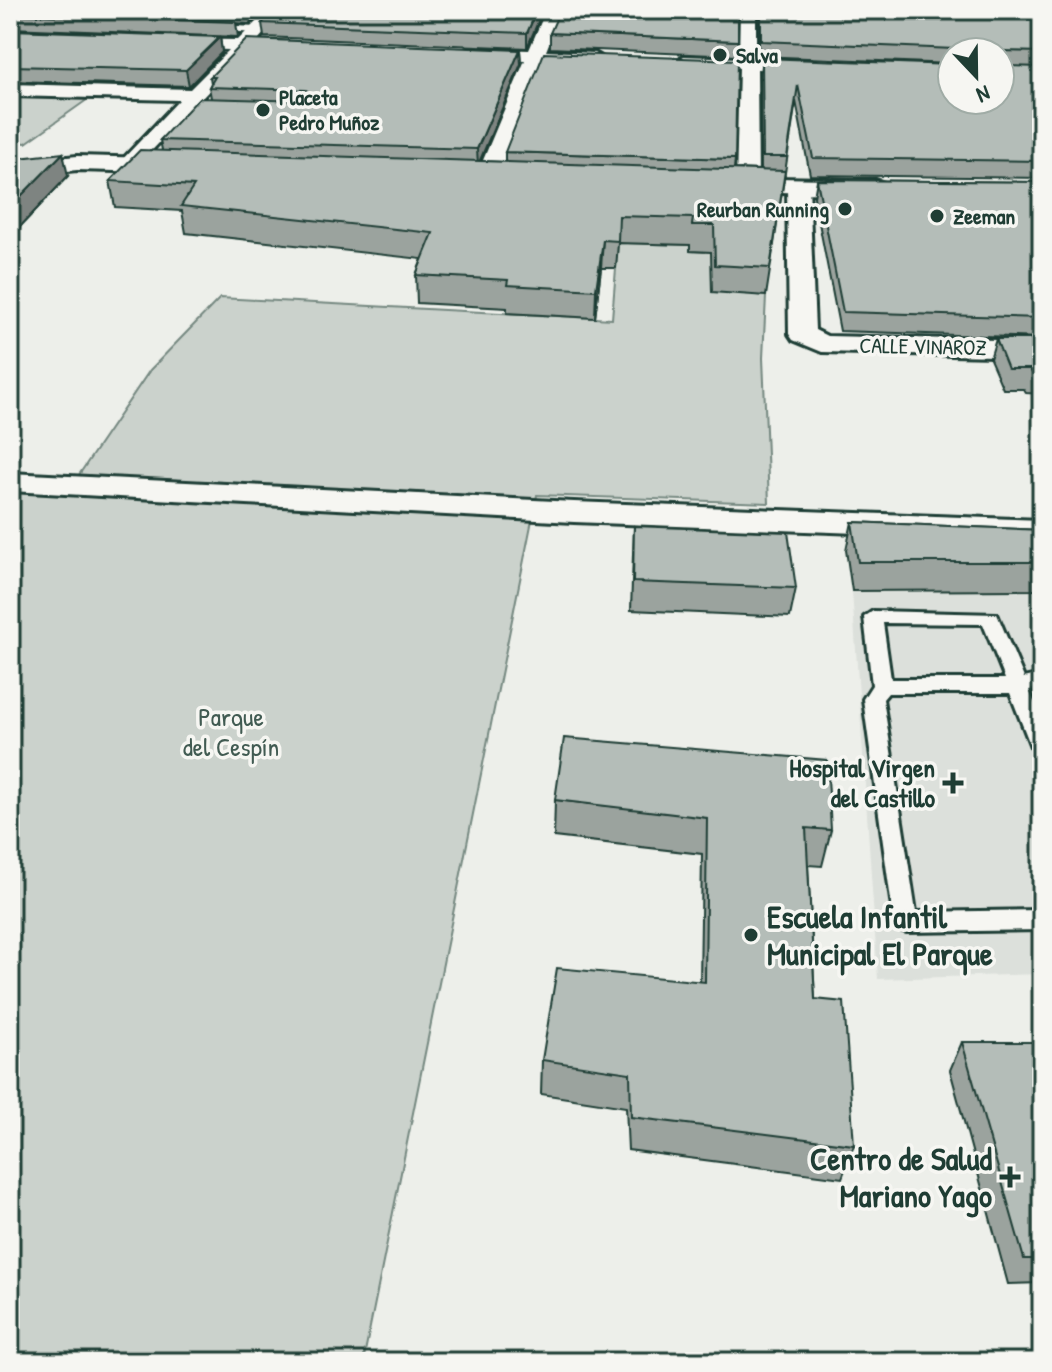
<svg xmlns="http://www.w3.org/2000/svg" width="1052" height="1372" font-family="'Patrick Hand',sans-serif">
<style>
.built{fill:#dce0db}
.green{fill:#cbd2cc;stroke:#758880;stroke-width:2}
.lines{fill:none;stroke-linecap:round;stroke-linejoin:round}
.service-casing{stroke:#1f3d34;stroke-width:6}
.minor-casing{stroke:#1f3d34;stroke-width:6}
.secondary-casing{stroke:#1f3d34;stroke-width:6}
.service{fill:#f6f6f2;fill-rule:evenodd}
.minor{fill:#f6f6f2;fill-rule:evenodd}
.secondary{fill:#f6f6f2;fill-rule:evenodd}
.wall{fill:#9ba39e;stroke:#1f3d34;stroke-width:2}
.shaded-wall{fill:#7e8481;stroke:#1f3d34;stroke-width:2}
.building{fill:#b4bdb8;stroke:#1f3d34;stroke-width:2}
.poi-dot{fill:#1f3d34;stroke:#f6f6f2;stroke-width:3}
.labels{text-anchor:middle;stroke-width:7;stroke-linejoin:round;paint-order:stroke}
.far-poi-label{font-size:22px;font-weight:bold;fill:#1f3d34;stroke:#f6f6f2;text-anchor:start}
.far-street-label{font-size:22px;fill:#1f3d34;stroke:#f6f6f2}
.park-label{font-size:26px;fill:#415b52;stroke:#f6f6f2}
.poi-label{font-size:26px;font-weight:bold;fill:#1f3d34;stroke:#f6f6f2;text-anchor:end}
.near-poi-label{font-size:32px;font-weight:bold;fill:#1f3d34;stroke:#f6f6f2;text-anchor:start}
</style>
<rect width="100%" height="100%" fill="#edefea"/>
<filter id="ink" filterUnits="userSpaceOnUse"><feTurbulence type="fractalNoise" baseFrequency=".0125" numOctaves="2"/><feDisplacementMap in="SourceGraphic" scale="16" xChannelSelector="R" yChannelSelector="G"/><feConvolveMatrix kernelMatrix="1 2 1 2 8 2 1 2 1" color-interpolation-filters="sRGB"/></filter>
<g filter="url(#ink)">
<path class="built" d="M1012,588L1015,592L1042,591V974L878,979L852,591Z"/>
<path class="green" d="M10,94L91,97L26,143L10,141Z
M618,243L690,245V251L704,252L705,246L756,295L766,296L763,358L769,503L537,495L363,1362H10V486L70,488L150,370L220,298L612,319Z"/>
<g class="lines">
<g class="service-casing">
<path id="service" d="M209,25L258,27L262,30L258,33L206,30Z
M873,611L997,614L1024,678L1042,674V688L1029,690L1042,721V755L1035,752L1031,747L1010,693H888L883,699L916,912L1042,910V930L906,932L897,929L894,922L863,699L872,685L864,617ZM883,623L983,624L1005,679H891Z"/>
</g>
<g class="minor-casing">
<path id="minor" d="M268,10H285L257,41L297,43L300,47L297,51H247L136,167L129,169L119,163L179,100L10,96V84L190,89L229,50L169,48L163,47L161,43L163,39L238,40Z
M546,10H562L546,51L595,53L604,58L595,63L542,61L498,177L487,183L479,182L476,177L525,60L468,58L459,53L468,48L529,50Z
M740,10H756V59L811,61L820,66L811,71L757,69L758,184L747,190L736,184L739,68L684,66L675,61L684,56L739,58Z
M798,180L809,186L815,330L827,336L1042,341V357L822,352L793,340L789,334L787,186Z
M10,473L574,502L1042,520V540L574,522L10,491Z"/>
</g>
<g class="secondary-casing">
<path id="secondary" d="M77,156L188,159L197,161L200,166L197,171L188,173L77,170L10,177V163Z
M724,177L876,180L885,183L889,188L885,193L876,196L715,189L712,184L715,179Z"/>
</g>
<use href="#service" class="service"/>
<use href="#minor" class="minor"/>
<use href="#secondary" class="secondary"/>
</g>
<path class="wall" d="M10,10H265L251,24L236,23L238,37L10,28Z
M543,10L527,48L264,37L262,23Z
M759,10H1042V178L810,175L796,101L766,296L712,292L711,252L690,251V245L618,243L616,268H601L595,318L507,313V308L417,303L416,275L422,259L186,233L182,211L115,207L110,181L162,150L160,140L211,98L209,87L211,83L210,77L520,50L521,64L480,161L505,162V152L735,159L734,169L761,170L760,73L762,58L952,100L1000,52H952V64L759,56Z
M10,30L220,37L222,52L189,86L10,81Z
M550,33L738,41L736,56L550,48Z
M10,159L68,176L17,230H10Z
M817,180L1042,182V338L840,331L814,197Z
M996,339H1042V394L1026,393L1023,389H1003L990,359Z
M852,522L1042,530V590L852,591L846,550Z
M634,526L796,588L790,617L631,610Z
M555,800L831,830L822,866L808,865L815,999L854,1145L842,1178L628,1150L626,1107L541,1094L542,1060L700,982L702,854L554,837Z
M962,1042H1042V1283L1008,1284L950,1070Z"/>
<path class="shaded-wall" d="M249,10H265L251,24Z
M537,10H543L527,48V33Z
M220,37L222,52L189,86L186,70Z
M520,50L521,64L478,165L477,149Z
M63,153L68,176L17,230L10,207Z
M603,240L601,268L595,318L596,290Z"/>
<path class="building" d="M10,10H36L236,22L10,14Z
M274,10H537L527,33L262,23Z
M560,10H738V41L550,33Z
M761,10H1042V52L1002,51L1001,63L1004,66L1042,67V161L813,158L798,85L787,157H763L762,58L952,65V100H1000V52H956L955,49L761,41Z
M10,30L220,37L186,70L10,66Z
M247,39L520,50L477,149L160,140L199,98L306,101L314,96L306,90L209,87L215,77H210Z
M544,53L737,60L735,159L505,152Z
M140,150L785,171L770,268L715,265L714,225H692L693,218L619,216L618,241L603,240L596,290L507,285L508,280L416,275L433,233L181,206L194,186L110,181Z
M63,153L10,207V159Z
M817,180L1042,182V318L843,312Z
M996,339H1042V373H1032L1030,369H1008Z
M852,522L1042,530V562H858Z
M634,526L788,532L796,588L633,582Z
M564,738L827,760L831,830L806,828L815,999L844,1002L854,1145L631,1117L630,1073L542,1060L557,968L705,982L707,818L555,800Z
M962,1042H1042V1259H1024Z"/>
</g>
<g class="poi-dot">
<circle cx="720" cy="55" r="8"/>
<circle cx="263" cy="110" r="8"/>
<circle cx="845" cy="209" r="8"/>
<circle cx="937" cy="216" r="8"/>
<path d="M949 771h8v8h8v8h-8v8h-8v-8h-8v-8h8z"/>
<circle cx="751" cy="935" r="8"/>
<path d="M1006 1165h8v8h8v8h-8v8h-8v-8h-8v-8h8z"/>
</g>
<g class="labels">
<g class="far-poi-label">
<text x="736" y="63">Salva</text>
<text x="279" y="105">Placeta<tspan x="279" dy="25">Pedro Muñoz</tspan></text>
<text x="829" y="217" text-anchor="end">Reurban Running</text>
<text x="953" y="224">Zeeman</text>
</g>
<g class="far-street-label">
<text transform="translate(923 346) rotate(1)" y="8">CALLE VINAROZ</text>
</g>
<g class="park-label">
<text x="231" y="726">Parque<tspan x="231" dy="30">del Cespín</tspan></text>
</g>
<g class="poi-label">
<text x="935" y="777">Hospital Virgen<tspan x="935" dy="30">del Castillo</tspan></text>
</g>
<g class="near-poi-label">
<text x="767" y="928">Escuela Infantil<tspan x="767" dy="37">Municipal El Parque</tspan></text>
<text x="992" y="1170" text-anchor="end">Centro de Salud<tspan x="992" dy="37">Mariano Yago</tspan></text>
</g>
</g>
<rect width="1052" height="1372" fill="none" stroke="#f6f6f2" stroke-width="40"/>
<rect x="20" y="20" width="1012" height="1332" fill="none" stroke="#1f3d34" stroke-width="3" filter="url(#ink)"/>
<g transform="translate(976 76) rotate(158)"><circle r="38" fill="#f6f6f2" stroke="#a0aca6" stroke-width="2"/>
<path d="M0-6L14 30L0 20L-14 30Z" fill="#1f3d34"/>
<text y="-12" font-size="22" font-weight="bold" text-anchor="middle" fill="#1f3d34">N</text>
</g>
</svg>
